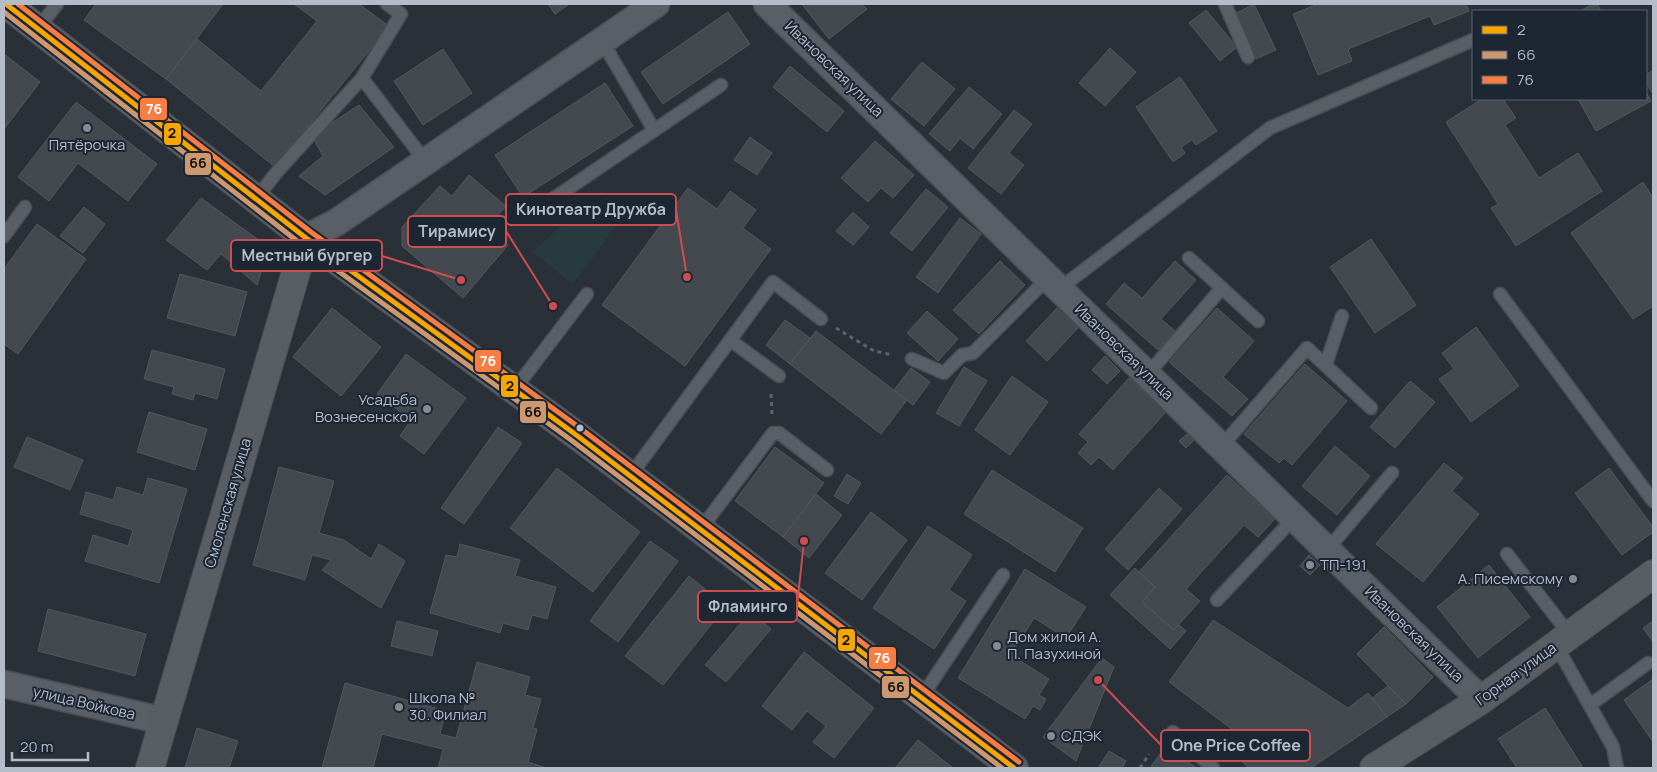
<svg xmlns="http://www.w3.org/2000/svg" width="1657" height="772" font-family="Manrope,sans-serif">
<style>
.green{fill:#273a3e}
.building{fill:#444950;stroke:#52575f}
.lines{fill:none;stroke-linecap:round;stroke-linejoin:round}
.lane-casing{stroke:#484c53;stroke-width:15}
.street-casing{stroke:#484c53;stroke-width:29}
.secondary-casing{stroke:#484c53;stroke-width:30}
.path{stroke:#5d636a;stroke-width:3;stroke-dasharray:4 4;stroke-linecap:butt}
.lane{stroke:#5a5e66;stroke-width:12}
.street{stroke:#5a5e66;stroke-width:26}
.secondary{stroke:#595d64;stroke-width:28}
.bus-1-casing{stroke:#1d2633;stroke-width:9}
.bus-2-casing{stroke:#1d2633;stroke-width:9}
.bus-3-casing{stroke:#1d2633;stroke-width:9}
.bus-1{stroke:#f7a600;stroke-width:5}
.bus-2{stroke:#cd976f;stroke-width:5}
.bus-3{stroke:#f77d43;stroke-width:5}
.poi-dot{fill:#848b96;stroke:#1d2633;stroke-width:2}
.bus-dot{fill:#b4bcc9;stroke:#1d2633;stroke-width:2}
.labels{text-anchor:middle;stroke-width:4;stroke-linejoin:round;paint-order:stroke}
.street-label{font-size:15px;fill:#b4bcc9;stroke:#1d2633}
.poi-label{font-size:15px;fill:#b4bcc9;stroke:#1d2633;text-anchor:start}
.leader{fill:none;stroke:#ce4d50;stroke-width:2}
.callout-dot{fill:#ce4d50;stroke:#1d2633;stroke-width:2}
.callout{fill:#1d2633;stroke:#ce4d50;stroke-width:2}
.callout-label{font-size:16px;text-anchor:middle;font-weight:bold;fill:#b4bcc9}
.line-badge{stroke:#1d2633;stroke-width:2}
.badge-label{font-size:14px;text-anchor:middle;font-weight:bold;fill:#fff}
.pale-badge-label{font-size:14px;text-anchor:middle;font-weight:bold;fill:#111}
</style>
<rect width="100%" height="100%" fill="#2a3038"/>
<path class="green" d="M600,191L628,210L573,284L532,252Z"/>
<path class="building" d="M96,4H223L166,79L84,20Z
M294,4H359L389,26L275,167L166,79L197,39L261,91L317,21Z
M548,4H569L555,14Z
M802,4H862L867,9L829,39Z
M1254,4L1276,50L1256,59L1235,14Z
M1318,4H1466L1469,11L1434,25L1430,16L1348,49L1352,61L1318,75L1293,14Z
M1593,4H1597L1601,11H1580Z
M1206,10L1237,47L1220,61L1189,23Z
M728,12L750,44L663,104L641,72Z
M1110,48L1136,72L1105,106L1079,83Z
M443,49L472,93L423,125L394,81Z
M4,54L40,82L4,129Z
M922,62L955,89L924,126L891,99Z
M790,66L844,111L827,132L773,87Z
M1653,70V94L1646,83V75Z
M1180,77L1217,131L1196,145L1192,140L1181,147L1185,153L1173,162L1136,107Z
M605,83L633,126L523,197L495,155Z
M969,87L1002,114L973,149L960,138L950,151L929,134Z
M1646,92L1651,101L1596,131L1578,99H1646Z
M1482,99H1503L1516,118L1505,125L1539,178L1578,153L1602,191L1516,246L1491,208L1498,204L1446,122Z
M76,102L157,164L128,201L78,163L49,201L18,177Z
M359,105L394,147L325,195L299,176L323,156L312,136Z
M1014,110L1032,124L1009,153L1024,165L1001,194L968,168Z
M750,137L772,153L757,175L734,160Z
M875,141L914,175L893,198L881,188L868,202L841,178Z
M469,175L506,206L487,228L508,245L463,298L402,246V227L440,186L452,196Z
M1643,182L1653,198V306L1633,319L1571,233Z
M688,188L717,209L730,191L756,210L743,228L771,249L685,366L602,305Z
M926,189L948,207L912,251L890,233Z
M201,198L260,241L266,256L257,285L221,254L207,270L166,240Z
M84,207L105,224L83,253L60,236Z
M853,212L869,227L853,245L836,231Z
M960,218L981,234L938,293L916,277Z
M37,224L86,259L18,354L4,344V269Z
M1371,239L1416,305L1375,333L1330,267Z
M1000,261L1025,285L979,334L953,310Z
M1175,261L1196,280L1161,319L1175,331L1158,350L1106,304L1124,283L1142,298Z
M180,274L247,292L235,336L167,318Z
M332,308L381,347L341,396L293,357Z
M1057,308L1078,328L1047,361L1026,341Z
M1217,308L1254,341L1223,377L1248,399L1232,416L1169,362Z
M927,311L958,339L938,361L907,333Z
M785,320L810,338L790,364L766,345Z
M1476,327L1519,386L1471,422L1439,379L1454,369L1442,353Z
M816,331L907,400L881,434L790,364Z
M152,350L225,369L217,399L195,393L193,400L172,394L174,387L144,379Z
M406,354L466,398L424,454L400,436L411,420L377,394Z
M1105,356L1120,371L1107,384L1092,370Z
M1305,364L1347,401L1292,465L1284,458L1279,463L1244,434Z
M964,367L987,381L959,426L936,413Z
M911,368L930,382L913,405L894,390Z
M1012,376L1048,402L1010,455L975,430Z
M1129,378L1166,412L1113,470L1099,457L1091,465L1078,453L1088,442L1079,434Z
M1410,381L1435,402L1395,448L1370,427Z
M149,412L207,429L195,470L137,452Z
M498,427L522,443L464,524L441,508Z
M1187,434L1194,440L1186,448L1179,441Z
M27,437L83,460L70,490L14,467Z
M1335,446L1370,476L1337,515L1302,486Z
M775,447L824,483L783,537L735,501Z
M1444,463L1463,478L1452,491L1479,514L1423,582L1376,544Z
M279,467L334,481L319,533L344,540L371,559L379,544L405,561L381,608L322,570L331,560L312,555L305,580L253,565Z
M557,468L640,532L593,592L510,528Z
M1609,468L1653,527V532L1622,555L1575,493Z
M992,470L1083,528L1055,572L964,514Z
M847,474L861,483L848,504L834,496Z
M1227,475L1275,519L1258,537L1244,525L1186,589L1200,601L1174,630L1142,602L1155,587L1139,572Z
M148,478L187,489L159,583L85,561L93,535L128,546L133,530L80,514L86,492L113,500L117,487L143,495Z
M1159,488L1182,509L1128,570L1105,549Z
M816,494L842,515L809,558L783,537Z
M871,512L907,540L862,600L825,573Z
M928,526L972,555L949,590L966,601L934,649L873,608Z
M650,541L678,561L618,642L590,621Z
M460,544L520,560L515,576L556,587L547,619L532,615L528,630L503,623L500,633L430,613L446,555L457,557Z
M1309,555L1320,565L1310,575L1300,566Z
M1489,565L1530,617L1478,658L1437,607Z
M1135,568L1155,587L1142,602L1174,630L1179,625L1186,631L1170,649L1110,595Z
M1025,569L1086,607L1066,638L1034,618L1011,655L1049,679L1039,695L1046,699L1040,710L1033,706L1025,719L958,678Z
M689,576L726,606L663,685L625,656Z
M48,609L146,634L135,676L38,651Z
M751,611L771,629L726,682L705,665Z
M1213,620L1348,708L1368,693L1387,717L1311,768H1249L1227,748L1237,733L1169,682Z
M397,621L438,631L432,656L391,646Z
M1653,621V642L1643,628Z
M1384,627L1433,677L1406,704L1357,654Z
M804,652L874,708L834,758L813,742L826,726L807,711L792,730L762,706Z
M1102,658L1114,667L1076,761L1043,737Z
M477,662L530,677L525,695L541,699L533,728L537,729L528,762L546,768H438L443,749L382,734L373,768H322L345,683L446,711L440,734L456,738Z
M1653,679V742L1624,700Z
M1388,686L1406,704L1387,717L1372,698Z
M1545,708L1582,766L1578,768H1517L1498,739Z
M197,728L238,741L229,768H185Z
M918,740L953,768H895Z
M1165,747L1197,768H1150Z
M1109,751L1126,761L1122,768H1098Z"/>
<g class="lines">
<g class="lane-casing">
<path id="lane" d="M387,4L401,14L362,78L425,161
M1225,4L1248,57
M38,28L57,4
M602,41L654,130
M256,199L276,173L362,78
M535,211L721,85
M4,236L25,207
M1189,258L1258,321
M1059,289L1270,128L1473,40
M1500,294L1653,501
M730,340L779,376
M912,359L944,373L962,355L973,353L1048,278
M1326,364L1342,316
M1147,375L1222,288
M514,390L587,294
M1221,447L1307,348L1371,408
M630,476L773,282L821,319
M700,530L773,433H779L827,470
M1327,550L1392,473
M1507,554L1570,635
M1217,600L1294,518
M1556,645L1613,747L1617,768
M921,698L1003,575
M1590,705L1648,663
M1173,732L1213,768"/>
</g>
<g class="street-casing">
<path id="street" d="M767,4L1481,700
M306,238L337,222L656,4
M4,684L164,721"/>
</g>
<g class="secondary-casing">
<path id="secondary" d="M6,4L306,238L575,434L1014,768
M150,768L306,238
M1374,768L1481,700L1653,574"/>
</g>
<path class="path" d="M836,328L874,351L893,355
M771,394L772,415
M1140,768L1149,754"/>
<use href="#lane" class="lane"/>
<use href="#street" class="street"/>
<use href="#secondary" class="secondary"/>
<g class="bus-1-casing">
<path id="bus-1" d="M6,4L306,238L575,434L1014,768"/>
</g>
<g class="bus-2-casing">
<path id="bus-2" d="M4,12L301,244L571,440L1002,768"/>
</g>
<g class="bus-3-casing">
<path id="bus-3" d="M18,4L311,232L580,428L1019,762"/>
</g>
<use href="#bus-1" class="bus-1"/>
<use href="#bus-2" class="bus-2"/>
<use href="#bus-3" class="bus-3"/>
</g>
<g class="poi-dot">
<circle cx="87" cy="128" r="5"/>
<circle cx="427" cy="409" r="5"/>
<circle cx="1310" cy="565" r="5"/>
<circle cx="1573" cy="579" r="5"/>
<circle cx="997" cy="646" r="5"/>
<circle cx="399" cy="707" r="5"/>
<circle cx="1051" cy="736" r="5"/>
</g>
<circle class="bus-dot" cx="580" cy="428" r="4.5"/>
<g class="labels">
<g class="street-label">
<text transform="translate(834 69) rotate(44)" y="5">Ивановская улица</text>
<text transform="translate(1124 352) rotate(44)" y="5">Ивановская улица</text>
<text transform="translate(228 503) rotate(-74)" y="5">Смоленская улица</text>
<text transform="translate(1414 634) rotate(44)" y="5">Ивановская улица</text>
<text transform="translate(1516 674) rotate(-36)" y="5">Горная улица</text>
<text transform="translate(84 703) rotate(13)" y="5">улица Войкова</text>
</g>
<g class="poi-label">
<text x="87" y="150" text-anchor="middle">Пятёрочка</text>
<text x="417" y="405" text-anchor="end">Усадьба<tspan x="417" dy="17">Вознесенской</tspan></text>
<text x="1320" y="570">ТП-191</text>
<text x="1563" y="584" text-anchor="end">А. Писемскому</text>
<text x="1007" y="642">Дом жилой А.<tspan x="1007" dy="17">П. Пазухиной</tspan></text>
<text x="409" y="703">Школа №<tspan x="409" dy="17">30. Филиал</tspan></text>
<text x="1061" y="741">СДЭК</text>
</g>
</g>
<path class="leader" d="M687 277L676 210M553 306L506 231M461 280L382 256M804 541L797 606M1098 680L1161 745"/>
<g class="callout-dot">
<circle cx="687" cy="277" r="5"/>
<circle cx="553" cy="306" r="5"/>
<circle cx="461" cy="280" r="5"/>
<circle cx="804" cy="541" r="5"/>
<circle cx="1098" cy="680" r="5"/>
</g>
<g class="callout">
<rect x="506" y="194" width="170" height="31" rx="5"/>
<rect x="408" y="216" width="98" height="31" rx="5"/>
<rect x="231" y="240" width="151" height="31" rx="5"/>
<rect x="698" y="591" width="99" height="31" rx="5"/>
<rect x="1161" y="730" width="149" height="31" rx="5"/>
</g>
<g class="callout-label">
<text x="591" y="215">Кинотеатр Дружба</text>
<text x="457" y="237">Тирамису</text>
<text x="307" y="261">Местный бургер</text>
<text x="748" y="612">Фламинго</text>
<text x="1236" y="751">One Price Coffee</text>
</g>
<g class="line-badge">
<rect x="139" y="97" width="29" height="24" rx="5" fill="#f77d43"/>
<rect x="163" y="122" width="19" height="24" rx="5" fill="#f7a600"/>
<rect x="184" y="152" width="28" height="24" rx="5" fill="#cd976f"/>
<rect x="474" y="349" width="28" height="24" rx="5" fill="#f77d43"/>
<rect x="500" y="374" width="19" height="24" rx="5" fill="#f7a600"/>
<rect x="519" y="400" width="28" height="24" rx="5" fill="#cd976f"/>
<rect x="837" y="628" width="19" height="24" rx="5" fill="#f7a600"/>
<rect x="868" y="646" width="29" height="24" rx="5" fill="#f77d43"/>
<rect x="881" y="675" width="29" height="24" rx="5" fill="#cd976f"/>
</g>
<g class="badge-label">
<text x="154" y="114">76</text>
<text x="488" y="366">76</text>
<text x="882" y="663">76</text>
</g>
<g class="pale-badge-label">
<text x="172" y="138">2</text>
<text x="198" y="168">66</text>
<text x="510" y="391">2</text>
<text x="533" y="417">66</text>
<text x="846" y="645">2</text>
<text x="896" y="692">66</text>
</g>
<rect width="1657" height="772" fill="none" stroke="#b4bcc9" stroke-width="10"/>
<rect x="1472" y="10" width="175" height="90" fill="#1d2633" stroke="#59626f"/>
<rect x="1482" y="26" width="25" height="8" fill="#f7a600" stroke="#59626f"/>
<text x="1517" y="35" font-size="15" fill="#b4bcc9">2</text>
<rect x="1482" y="51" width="25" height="8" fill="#cd976f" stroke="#59626f"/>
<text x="1517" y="60" font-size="15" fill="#b4bcc9">66</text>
<rect x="1482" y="76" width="25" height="8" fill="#f77d43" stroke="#59626f"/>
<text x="1517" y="85" font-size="15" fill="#b4bcc9">76</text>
<path d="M12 752v8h76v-8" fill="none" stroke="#b4bcc9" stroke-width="2.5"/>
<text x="20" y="752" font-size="15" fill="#b4bcc9" stroke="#1d2633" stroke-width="4" paint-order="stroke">20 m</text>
</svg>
